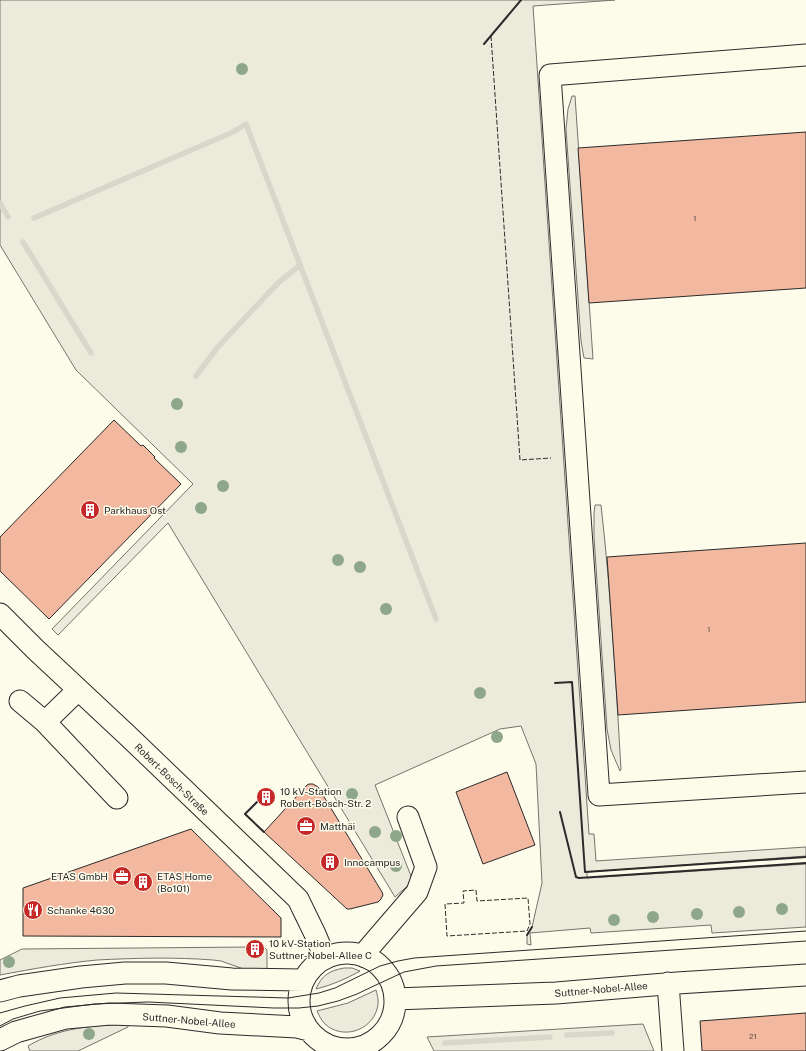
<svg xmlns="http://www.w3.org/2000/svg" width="806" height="1051" font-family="'Public Sans',sans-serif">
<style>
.green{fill:#ecebdb;stroke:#74746e}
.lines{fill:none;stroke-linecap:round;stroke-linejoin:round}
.stream{stroke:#d8d7c9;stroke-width:5.5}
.building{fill:#f2b8a0;stroke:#2b2b2b}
.minor-casing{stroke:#2b2b2b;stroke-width:23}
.minor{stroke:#fdfbea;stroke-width:21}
.tram{stroke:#2b2b2b;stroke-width:1}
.fence{stroke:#2b2b2b;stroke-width:1;stroke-dasharray:5 2;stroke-linecap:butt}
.wall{stroke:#2b2b2b;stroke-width:2}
.tree{fill:#8ea78a}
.labels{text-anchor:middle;stroke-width:3;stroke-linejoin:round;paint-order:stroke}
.number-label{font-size:8px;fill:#5d4e48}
.poi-label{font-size:10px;fill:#2b2b2b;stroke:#fdfbea;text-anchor:start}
.street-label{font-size:10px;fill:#2b2b2b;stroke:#fdfbea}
</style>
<rect width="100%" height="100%" fill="#fdfbea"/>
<path class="green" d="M0,0H615L533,6L589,834H594L596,861L806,847V856L587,872V878L806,864V927L712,933L711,925L591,933L590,928L530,933L531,945L527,944V935L532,927L542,883L536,764L521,726L500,729L375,785L413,881L395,897L168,523L58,635L52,629L193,484L76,370L0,245Z
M572,96H575L593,359L584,358L581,341L566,129L568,109Z
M595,505H601C611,593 616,682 621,770L620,771L611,750L607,729L594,537V513Z
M251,947V951H258V947H264L267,950V973L252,972L221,961L213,960C175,957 136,958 97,960C65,963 32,969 0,975V960L22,949Z
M344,968H352L360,971C346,979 332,985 316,989C322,975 329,971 344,968Z
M376,990C378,997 379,1003 377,1009C371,1031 342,1040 325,1024C321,1020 319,1015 317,1011L348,1003Z
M128,1024V1027L78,1051H30L28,1046C60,1027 92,1026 128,1024Z
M643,1024L654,1051H434L427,1037Z"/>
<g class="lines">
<path class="stream" d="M0,203L8,217
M34,218L233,132L246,124L436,619
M23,242L91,353
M196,376L217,348L244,319L279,282L300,265
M567,1035L612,1033
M445,1043L550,1037"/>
</g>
<path class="building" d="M806,132V288L589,303L578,148Z
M114,420L141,446L143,445L155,457L154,458L181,484L49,619L0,571V537Z
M806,543V702L618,715L607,557Z
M507,772L535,845L483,864L456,792Z
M309,784H313L318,787L382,892L383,895L381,899L378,902L350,909H347L264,832L307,785Z
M191,829L281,918V937L23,936V888Z
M806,1013V1051H702L700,1021Z"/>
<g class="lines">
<g class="minor-casing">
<path id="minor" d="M806,55L550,75L599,795L806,782
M0,614L35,649L127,735L298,899L315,934L325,958
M20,701L45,722L117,798
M45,722L78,690
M299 1001a48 48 0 1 1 96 0a48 48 0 1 1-96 0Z
M365,957L368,949L417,892L426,867L408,817
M668,983L673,1051
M0,991L19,986L81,977L125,973H166L232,979L303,980
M395,999L556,993L677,983L806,975
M0,1040L16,1032L66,1018L110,1014L167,1016L220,1023L297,1027L309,1030"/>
</g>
<use href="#minor" class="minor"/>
<path class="tram" d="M0,1013L25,1006L60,998L116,993L288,998L319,993L335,988L380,966L398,961L414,958L806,931
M0,1026L13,1019L40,1011L94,1004L148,1002L274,1008H299L318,1006L338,1001L357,994L378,984L404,972L436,966L806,941"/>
<path class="fence" d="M491,36L520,460L551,458
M476,890L477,901L528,898L530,924L527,931L447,936L445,904L464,903L463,891Z"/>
<path class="wall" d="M484,44L521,0
M555,683L572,682L585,872L806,857
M260,799L245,814L264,832
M560,812L576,877L579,878L806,863
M527,935L532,927"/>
</g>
<g class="tree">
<circle cx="242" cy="69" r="6"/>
<circle cx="177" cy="404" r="6"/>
<circle cx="181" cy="447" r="6"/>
<circle cx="223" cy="486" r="6"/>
<circle cx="201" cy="508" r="6"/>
<circle cx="338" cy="560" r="6"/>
<circle cx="360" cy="567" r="6"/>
<circle cx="386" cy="609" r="6"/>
<circle cx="480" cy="693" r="6"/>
<circle cx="497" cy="737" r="6"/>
<circle cx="352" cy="794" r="6"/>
<circle cx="375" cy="832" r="6"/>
<circle cx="396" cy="836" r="6"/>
<circle cx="396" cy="866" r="6"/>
<circle cx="782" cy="909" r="6"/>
<circle cx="739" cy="912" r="6"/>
<circle cx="697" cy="914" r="6"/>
<circle cx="653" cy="917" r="6"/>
<circle cx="614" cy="920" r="6"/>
<circle cx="9" cy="962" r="6"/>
<circle cx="89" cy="1034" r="6"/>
</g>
<defs>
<g id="building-disc" transform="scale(1)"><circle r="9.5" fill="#c62828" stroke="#fdfbea"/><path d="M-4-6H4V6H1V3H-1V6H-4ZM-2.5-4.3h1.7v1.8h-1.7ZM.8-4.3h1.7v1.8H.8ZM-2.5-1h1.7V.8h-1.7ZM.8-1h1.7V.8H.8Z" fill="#fff"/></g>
<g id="office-disc" transform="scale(1)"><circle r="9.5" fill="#c62828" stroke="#fdfbea"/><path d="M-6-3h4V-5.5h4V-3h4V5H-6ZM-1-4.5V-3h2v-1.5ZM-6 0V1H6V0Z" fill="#fff"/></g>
<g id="restaurant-disc" transform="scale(1)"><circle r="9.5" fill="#c62828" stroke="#fdfbea"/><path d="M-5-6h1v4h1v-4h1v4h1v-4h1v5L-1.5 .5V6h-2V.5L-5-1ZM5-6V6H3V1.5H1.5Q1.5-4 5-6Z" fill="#fff"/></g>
</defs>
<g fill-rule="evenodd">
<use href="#building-disc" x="90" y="510"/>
<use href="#building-disc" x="266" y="797"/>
<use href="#office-disc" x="306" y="826"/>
<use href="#building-disc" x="330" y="862"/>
<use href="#office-disc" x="122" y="876"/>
<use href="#building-disc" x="143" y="882"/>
<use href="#restaurant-disc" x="33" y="910"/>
<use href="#building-disc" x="255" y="949"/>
</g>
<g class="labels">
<g class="number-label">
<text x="695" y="221">1</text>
<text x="709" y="632">1</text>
<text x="753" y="1039">21</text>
</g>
<g class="poi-label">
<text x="104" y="514">Parkhaus Ost</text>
<text x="280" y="795">10 kV-Station<tspan x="280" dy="12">Robert-Bosch-Str. 2</tspan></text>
<text x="320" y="830">Matthäi</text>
<text x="344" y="866">Innocampus</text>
<text x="108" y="880" text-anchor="end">ETAS GmbH</text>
<text x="157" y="880">ETAS Home<tspan x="157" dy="12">(Bo101)</tspan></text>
<text x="47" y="914">Schanke 4630</text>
<text x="269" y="947">10 kV-Station<tspan x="269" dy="12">Suttner-Nobel-Allee C</tspan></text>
</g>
<g class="street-label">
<text transform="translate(172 779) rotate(44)" y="4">Robert-Bosch-Straße</text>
<text transform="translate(601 989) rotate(-5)" y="4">Suttner-Nobel-Allee</text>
<text transform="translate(189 1020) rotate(5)" y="4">Suttner-Nobel-Allee</text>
</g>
</g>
</svg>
